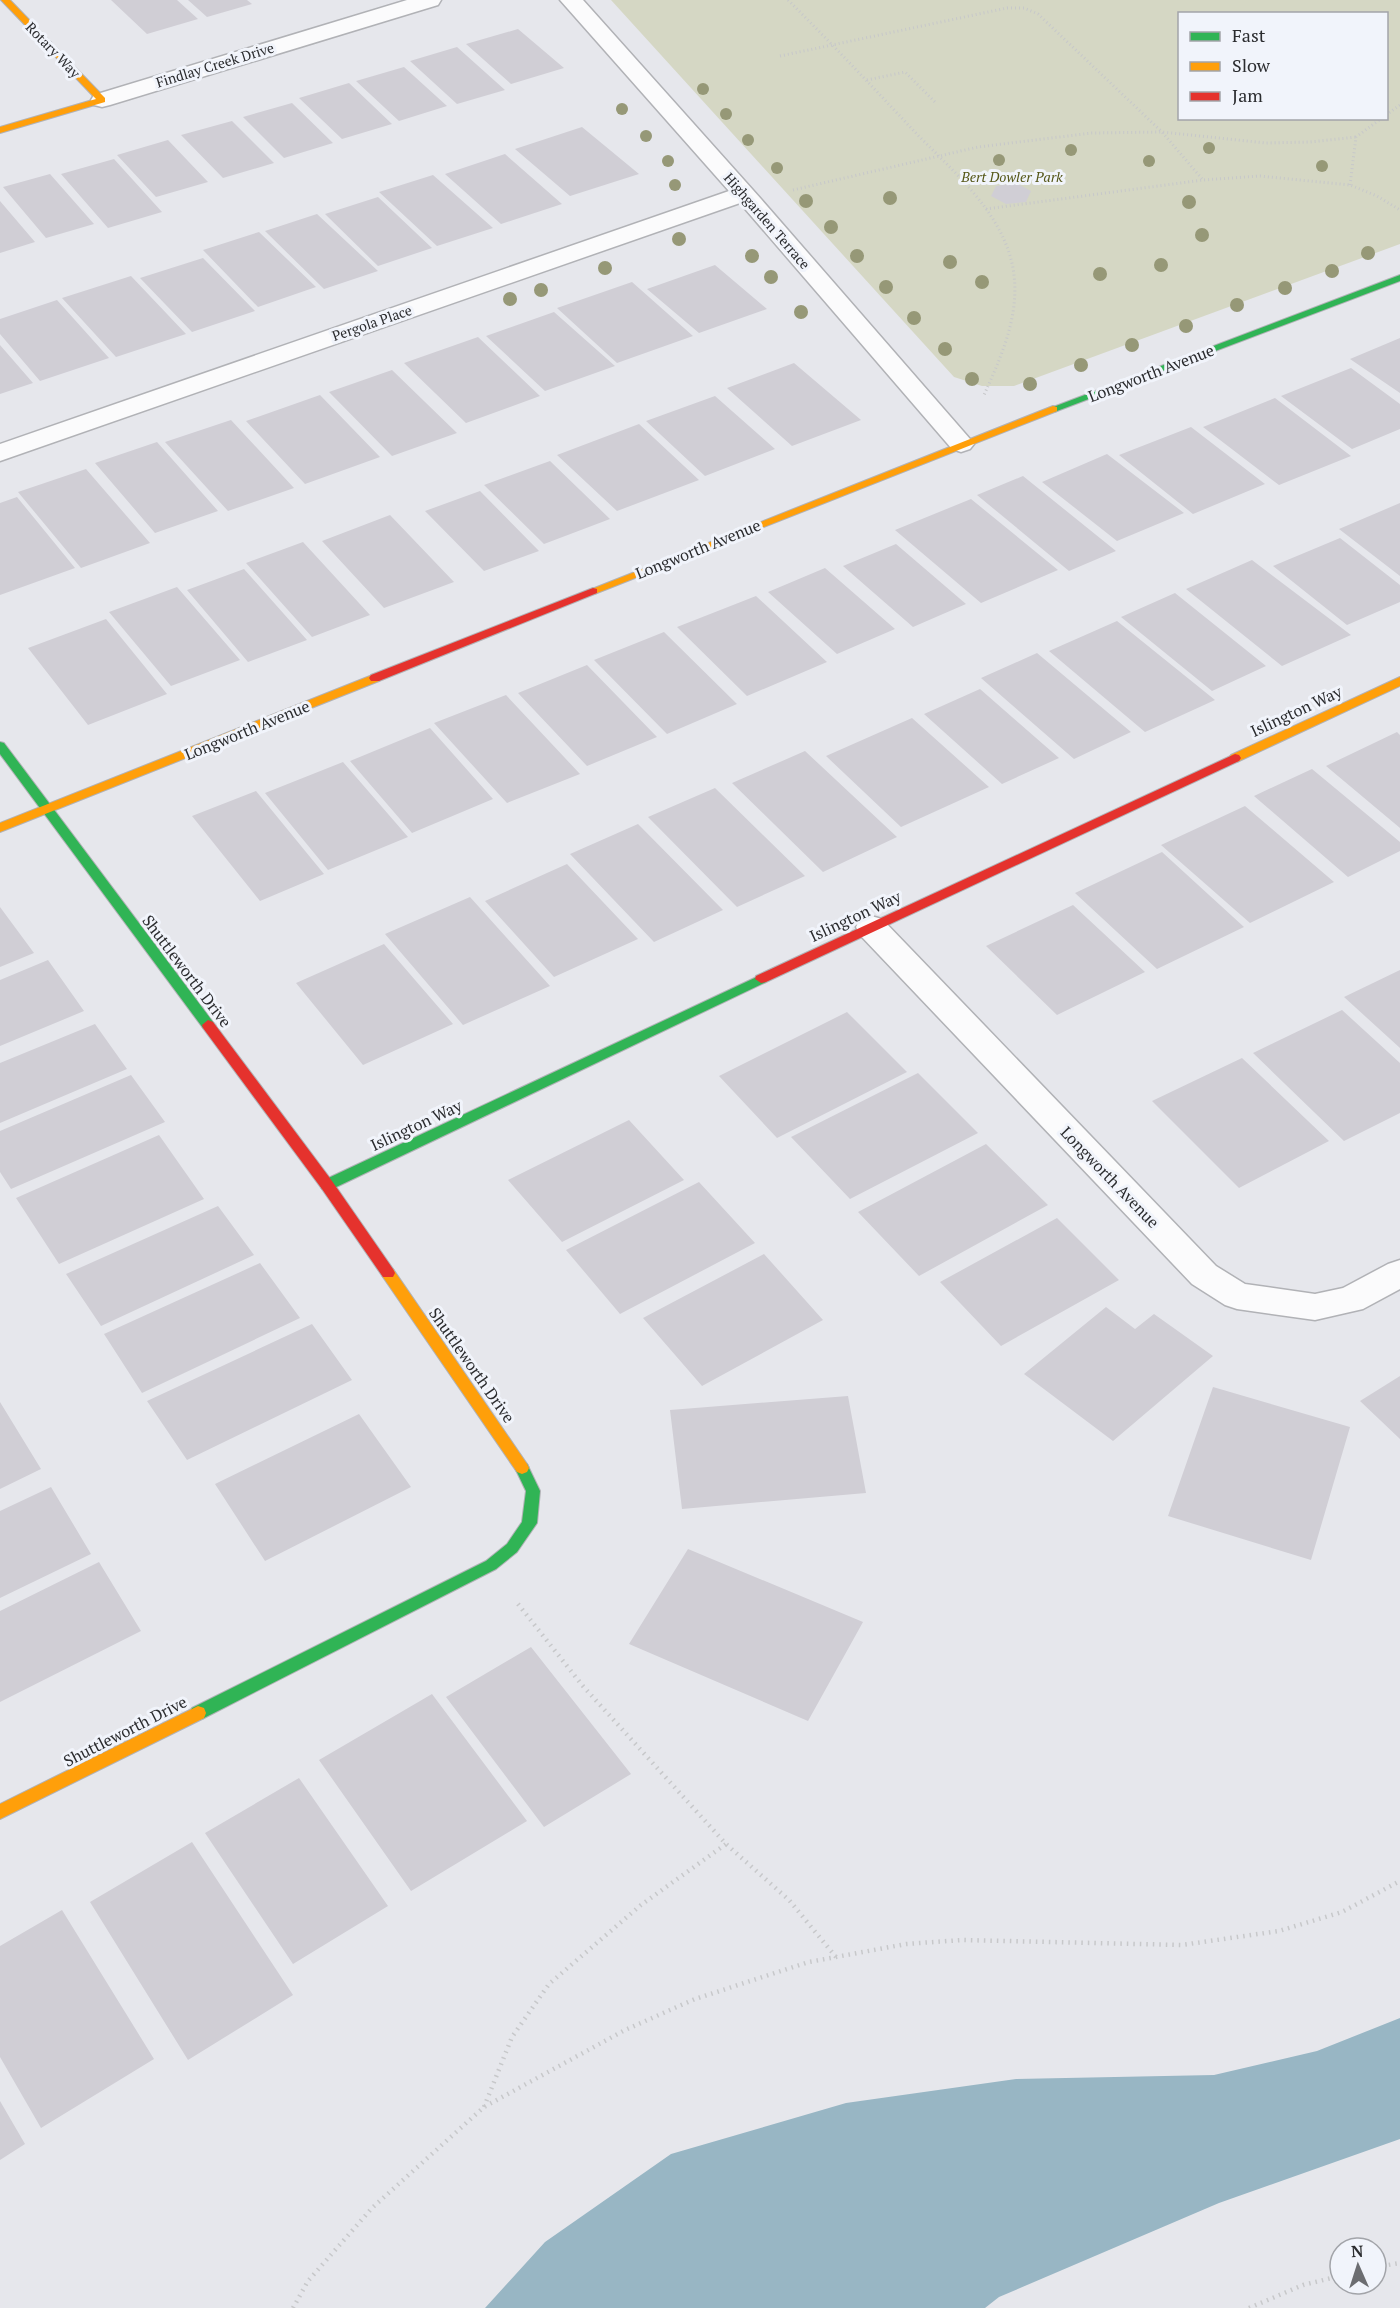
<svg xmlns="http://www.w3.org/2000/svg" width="1400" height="2308" font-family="'PT Serif',serif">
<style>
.green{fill:#d5d7c4;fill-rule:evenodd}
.water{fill:#98b6c4}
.building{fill:#d0ced5}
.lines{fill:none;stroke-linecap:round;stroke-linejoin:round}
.street-casing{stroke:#b1b2b6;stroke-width:3}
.fast-casing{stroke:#b1b2b6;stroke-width:2}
.slow-casing{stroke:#b1b2b6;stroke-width:2}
.jam-casing{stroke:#b1b2b6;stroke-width:2}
.path-far1{stroke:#c7c8ca;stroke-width:3;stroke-dasharray:1 3;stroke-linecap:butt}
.path{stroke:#c7c8ca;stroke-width:4.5;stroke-dasharray:1.5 5;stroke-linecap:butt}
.street{fill:#fbfbfc;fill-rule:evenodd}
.fast{fill:#30b455;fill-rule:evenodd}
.slow{fill:#ff9f0a;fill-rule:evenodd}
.jam{fill:#e5322d;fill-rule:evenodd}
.tree{fill:#969877}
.labels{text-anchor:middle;stroke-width:6;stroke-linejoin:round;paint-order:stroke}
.far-street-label{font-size:14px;fill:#2b2c2f;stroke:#f1f4fb}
.far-park-label{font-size:14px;font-style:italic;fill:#555718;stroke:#f1f4fb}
.street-label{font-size:16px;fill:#2b2c2f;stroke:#f1f4fb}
</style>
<rect width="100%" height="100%" fill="#e6e7ec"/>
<path class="green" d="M611,0H1400V244L1014,386H982L954,377ZM1180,14H1386V118H1180Z"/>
<path class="water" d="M1400,2018V2139L1219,2203L999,2297L985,2308H485L545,2242L671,2154L846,2103L1016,2079L1214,2075L1317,2051Z"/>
<path class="building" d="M111,0H177L198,19L147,34Z
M188,0H247L252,4L207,17Z
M518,29L564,68L511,84L466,44Z
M457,47L505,90L457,104L410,61Z
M404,67L447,106L399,121L356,81Z
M349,83L392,124L342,139L299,98Z
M292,103L333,143L284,158L243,117Z
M232,121L274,163L223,178L181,135Z
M582,127L639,174L570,196L515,149Z
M168,140L208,182L156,197L117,155Z
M505,154L562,204L501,224L445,174Z
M114,159L162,212L108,228L61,174Z
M50,174L94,224L46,238L3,187Z
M433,175L493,228L437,246L379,192Z
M1016,183L1031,191L1026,202L1006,204L991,196L996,186Z
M378,197L432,248L378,266L325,214Z
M0,201L35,242L0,253Z
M317,214L378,271L324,289L265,231Z
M259,232L316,287L258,307L203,250Z
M203,258L255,311L192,332L140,278Z
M715,265L767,309L699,333L647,289Z
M131,276L186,334L116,357L62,298Z
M632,282L693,336L617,363L557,308Z
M57,300L109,358L40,381L0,334V319Z
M554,312L615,366L545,391L486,336Z
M478,337L540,396L466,423L404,363Z
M1400,338V393L1350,359Z
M0,345L33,383L0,394Z
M794,363L861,420L792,446L727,388Z
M1351,368L1400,404V429L1352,449L1281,396Z
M392,370L457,433L392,456L329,392Z
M320,395L380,457L305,484L246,421Z
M715,396L775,449L705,476L646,421Z
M1275,398L1351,456L1279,485L1203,427Z
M231,420L294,488L228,511L165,442Z
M639,424L699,480L617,511L557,455Z
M1191,427L1265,484L1193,514L1119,455Z
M157,442L218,511L155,533L95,463Z
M1107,454L1184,513L1117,541L1042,482Z
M550,461L610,519L544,544L484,485Z
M86,469L150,543L81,568L18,492Z
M1023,476L1116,551L1069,571L977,495Z
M480,491L539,551L484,571L425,511Z
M17,497L75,568L0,595V503Z
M971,499L1058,570L981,603L895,530Z
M1400,503V576L1339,529Z
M390,515L454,582L384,608L322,541Z
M1340,538L1400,585V602L1347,625L1273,566Z
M303,542L370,615L312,637L246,563Z
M896,544L966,604L913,627L843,566Z
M1252,560L1351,635L1282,666L1186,589Z
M825,568L895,629L837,654L768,592Z
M244,569L307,640L248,662L187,590Z
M177,587L240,660L171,686L109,612Z
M1175,593L1266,666L1212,691L1121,617Z
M756,596L827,662L747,696L677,627Z
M106,619L167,694L88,725L28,648Z
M1117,621L1215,700L1145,732L1049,651Z
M664,632L737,704L667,734L594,660Z
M1037,653L1131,732L1074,759L981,678Z
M587,665L657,737L587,766L518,693Z
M980,689L1059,758L1002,784L924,714Z
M506,695L580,774L507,803L434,723Z
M912,718L989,787L901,827L826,756Z
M430,728L493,799L412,833L350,761Z
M1397,732L1400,735V828L1326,766Z
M805,751L897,837L823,872L732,783Z
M343,762L408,837L328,870L265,793Z
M1312,769L1400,842V851L1348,877L1254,796Z
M715,788L805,876L737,907L648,817Z
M256,791L324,874L260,901L192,816Z
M1245,806L1334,882L1250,923L1161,845Z
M638,824L723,910L654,942L570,854Z
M1162,852L1244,927L1157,969L1075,893Z
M567,864L638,939L554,977L485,901Z
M470,897L550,986L463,1025L385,934Z
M1073,905L1145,972L1057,1015L986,946Z
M0,907L34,953L0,967Z
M384,944L453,1024L363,1065L296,983Z
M48,960L84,1011L0,1046V980Z
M1400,970V1048L1344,997Z
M1342,1010L1400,1063V1113L1344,1141L1253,1053Z
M847,1012L907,1072L777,1138L719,1076Z
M95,1024L127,1069L0,1123V1063Z
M1242,1058L1329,1141L1239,1188L1152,1101Z
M918,1073L978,1133L850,1199L791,1137Z
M131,1075L165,1122L11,1189L0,1172V1131Z
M629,1120L684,1180L562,1242L508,1180Z
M159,1135L204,1199L59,1264L16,1198Z
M986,1144L1048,1205L919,1276L858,1212Z
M699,1182L755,1243L620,1314L566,1250Z
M218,1206L254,1255L101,1326L66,1274Z
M1057,1218L1119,1280L1001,1346L940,1282Z
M764,1254L823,1320L702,1386L643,1318Z
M260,1263L300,1318L142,1393L104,1334Z
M1106,1307L1135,1329L1154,1314L1213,1356L1113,1441L1024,1374Z
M312,1324L352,1380L187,1460L147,1401Z
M1400,1376V1439L1360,1401Z
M1213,1387L1350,1427L1311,1560L1168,1516Z
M848,1396L866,1493L682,1509L670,1410Z
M0,1402L41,1469L0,1489Z
M359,1414L411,1487L265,1561L215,1484Z
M51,1487L91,1554L0,1598V1511Z
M688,1549L863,1622L808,1721L629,1644Z
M99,1562L141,1631L0,1702V1611Z
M531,1647L631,1774L544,1827L446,1697Z
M432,1694L527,1821L411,1891L319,1760Z
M299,1778L388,1906L293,1964L205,1833Z
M192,1842L293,1995L188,2060L90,1902Z
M62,1910L154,2059L41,2128L0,2057V1946Z
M0,2101L25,2144L0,2160Z"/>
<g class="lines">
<g class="street-casing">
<path id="street" d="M407,0H441L438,5L110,105L102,107L94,105L91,100L94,95Z
M560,0H583L761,199L970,439L974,444L970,449L961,452L952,449L740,203L0,461V444L729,191Z
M871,916L882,919L1216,1266L1245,1284L1315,1294L1343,1288L1388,1264L1400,1260V1289L1363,1309L1315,1320L1237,1309L1225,1305L1192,1284L860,935L856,927L860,919Z"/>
</g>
<g class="fast-casing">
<path id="fast" d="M1400,275V281L1057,411L1053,412L1048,409Z
M0,742L4,743L213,1022L214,1025L213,1028H203L0,754Z
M761,975L767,979L766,982L332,1189H322L320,1185L322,1181Z
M522,1462L527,1464L540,1491L537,1523L517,1552L496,1569L204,1718L198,1720L192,1718L190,1713L192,1708L486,1561L507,1544L522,1522L526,1491L515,1468L517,1464Z"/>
</g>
<g class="slow-casing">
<path id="slow" d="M1,0H10L105,98V102L0,133V127L96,99Z
M1053,406L1057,407V411L597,593L593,594L587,591Z
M375,674L381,678L379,681L0,832V823Z
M1400,677V686L1239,761L1235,762L1229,758L1231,755Z
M388,1268L393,1269L527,1464L529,1468L527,1472L522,1474L517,1472L383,1277L381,1273L383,1269Z
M198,1706L204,1708L206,1713L204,1718L0,1819V1804Z"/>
</g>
<g class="jam-casing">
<path id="jam" d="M593,588L597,589V593L379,681H371L369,678L371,675Z
M1235,754L1239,755L1241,758L1239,761L766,982L761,983L755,979L756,976Z
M208,1020L213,1022L332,1181L393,1269L395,1273L393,1277H383L322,1189L203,1028L202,1025Z"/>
</g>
<path class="path-far1" d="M788,0C830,42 871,85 912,129C950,169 1002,210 1013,268C1021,313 1002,355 984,395
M780,56L1007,8H1024L1038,14L1162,132L1203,180
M867,80L905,72L936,103
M1386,115L1400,105
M1350,185L1356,137L1382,118
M793,190L978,147L1092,133L1162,132L1266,143L1310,142L1356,137
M986,209L1203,180L1260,176L1350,185L1377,196L1400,210"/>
<path class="path" d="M518,1604L582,1685L726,1844L789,1900L836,1957
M484,2107L512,2037L549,1984L641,1905L726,1844
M1376,2267L1400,2263
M293,2308L308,2281L372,2208L484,2107L625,2030L695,1999L809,1962L906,1944L962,1940L1182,1945L1279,1931L1342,1912L1400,1881
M1249,2308L1303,2285L1340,2276"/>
<use href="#street" class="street"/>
<use href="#fast" class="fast"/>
<use href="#slow" class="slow"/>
<use href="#jam" class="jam"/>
</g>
<g class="tree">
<circle cx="703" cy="89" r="6"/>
<circle cx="622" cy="109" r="6"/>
<circle cx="726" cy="114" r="6"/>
<circle cx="646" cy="136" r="6"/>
<circle cx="748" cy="140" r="6"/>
<circle cx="1209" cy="148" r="6"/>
<circle cx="1071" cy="150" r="6"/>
<circle cx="999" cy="160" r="6"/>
<circle cx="668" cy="161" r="6"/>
<circle cx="1149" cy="161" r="6"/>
<circle cx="1322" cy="166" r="6"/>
<circle cx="777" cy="168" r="6"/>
<circle cx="675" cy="185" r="6"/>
<circle cx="890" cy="198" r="7"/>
<circle cx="806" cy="201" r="7"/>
<circle cx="1189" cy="202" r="7"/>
<circle cx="831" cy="227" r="7"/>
<circle cx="1202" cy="235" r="7"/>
<circle cx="679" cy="239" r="7"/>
<circle cx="1368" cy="253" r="7"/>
<circle cx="752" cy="256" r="7"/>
<circle cx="857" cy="256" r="7"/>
<circle cx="950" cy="262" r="7"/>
<circle cx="1161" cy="265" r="7"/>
<circle cx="605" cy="268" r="7"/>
<circle cx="1332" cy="271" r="7"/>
<circle cx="1100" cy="274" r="7"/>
<circle cx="771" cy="277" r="7"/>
<circle cx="982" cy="282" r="7"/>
<circle cx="886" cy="287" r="7"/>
<circle cx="1285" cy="288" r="7"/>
<circle cx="541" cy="290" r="7"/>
<circle cx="510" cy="299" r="7"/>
<circle cx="1237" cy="305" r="7"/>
<circle cx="801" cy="312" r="7"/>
<circle cx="914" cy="318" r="7"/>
<circle cx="1186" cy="326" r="7"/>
<circle cx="1132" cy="345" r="7"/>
<circle cx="945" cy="349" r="7"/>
<circle cx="1081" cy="365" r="7"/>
<circle cx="972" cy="379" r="7"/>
<circle cx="1030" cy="384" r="7"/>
</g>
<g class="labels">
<g class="far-street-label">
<text transform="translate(53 50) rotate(46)" y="5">Rotary Way</text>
<text transform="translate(215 65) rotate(-17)" y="5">Findlay Creek Drive</text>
<text transform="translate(767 221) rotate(49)" y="5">Highgarden Terrace</text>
<text transform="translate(372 323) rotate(-19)" y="5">Pergola Place</text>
</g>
<g class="far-park-label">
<text x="1012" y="182">Bert Dowler Park</text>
</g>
<g class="street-label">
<text transform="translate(1151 373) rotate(-21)" y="6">Longworth Avenue</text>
<text transform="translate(698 549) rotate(-22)" y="6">Longworth Avenue</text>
<text transform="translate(1296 711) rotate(-25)" y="6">Islington Way</text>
<text transform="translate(247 730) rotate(-22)" y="6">Longworth Avenue</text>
<text transform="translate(855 916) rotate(-25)" y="6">Islington Way</text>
<text transform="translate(187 971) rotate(53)" y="6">Shuttleworth Drive</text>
<text transform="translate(416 1125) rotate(-25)" y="6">Islington Way</text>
<text transform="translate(1110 1177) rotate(46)" y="6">Longworth Avenue</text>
<text transform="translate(472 1365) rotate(55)" y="6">Shuttleworth Drive</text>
<text transform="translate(125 1731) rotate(-27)" y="6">Shuttleworth Drive</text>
</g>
</g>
<rect x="1178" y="12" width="210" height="108" fill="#f1f4fb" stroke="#a2a4a9" stroke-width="1.5"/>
<rect x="1190" y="32" width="30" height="9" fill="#30b455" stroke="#a2a4a9" stroke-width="1.5"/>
<text x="1232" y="42" font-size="18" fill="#2b2c2f">Fast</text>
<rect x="1190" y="62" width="30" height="9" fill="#ff9f0a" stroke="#a2a4a9" stroke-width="1.5"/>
<text x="1232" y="72" font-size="18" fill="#2b2c2f">Slow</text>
<rect x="1190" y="92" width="30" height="9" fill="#e5322d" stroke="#a2a4a9" stroke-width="1.5"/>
<text x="1232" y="102" font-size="18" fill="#2b2c2f">Jam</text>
<g transform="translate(1358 2266) rotate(357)"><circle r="28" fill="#f1f4fb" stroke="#a2a4a9" stroke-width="1.5"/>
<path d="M0-4.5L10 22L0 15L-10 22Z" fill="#6c6d71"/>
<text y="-9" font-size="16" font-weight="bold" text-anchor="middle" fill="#2b2c2f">N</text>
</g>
</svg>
